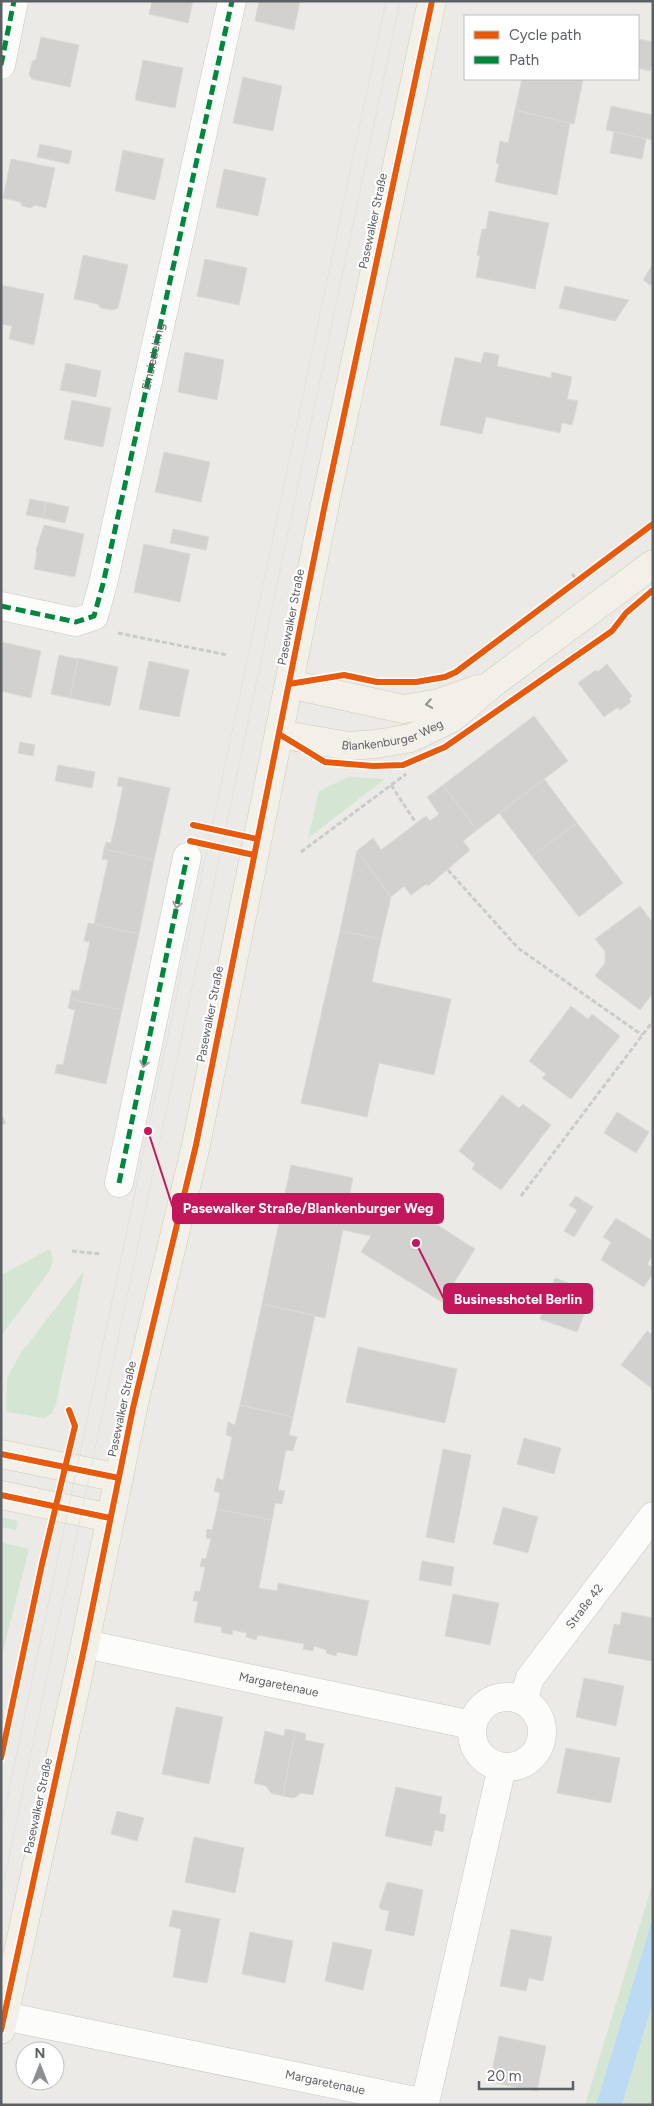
<svg xmlns="http://www.w3.org/2000/svg" width="654" height="2106" font-family="Figtree,sans-serif">
<style>
.green{fill:#d4e6d3}
.water{fill:#bddaf3}
.building{fill:#d2d1cf;stroke:#dad9d6}
.lines{fill:none;stroke-linecap:round;stroke-linejoin:round}
.minor-casing{stroke:#c8c8c8;stroke-width:29}
.major-casing{stroke:#d1cbb6;stroke-width:29}
.path{stroke:#c8ccca;stroke-width:3;stroke-dasharray:5 2.5;stroke-linecap:butt}
.minor{stroke:#fcfcfb;stroke-width:28}
.major{stroke:#f2f0e8;stroke-width:28}
.tram{stroke:#e2e2e2;stroke-width:1}
.quiet{stroke:#00873e;stroke-width:5;stroke-dasharray:10 5;stroke-linecap:butt}
.cycleway-casing{stroke:#fff;stroke-width:9}
.cycleway{stroke:#e8590c;stroke-width:6}
.oneway{stroke:#909292}
.oneway2{stroke:#9c9ea0}
.labels{text-anchor:middle;stroke-width:4.5;stroke-linejoin:round;paint-order:stroke}
.street-label{font-size:12px;fill:#5c5f63;stroke:#fff}
.leader{fill:none;stroke:#c2185b;stroke-width:2}
.callout-dot{fill:#c2185b;stroke:#fff;stroke-width:2}
.callout{fill:#c2185b;stroke:#c2185b;stroke-width:2}
.callout-label{font-size:14px;text-anchor:middle;font-weight:bold;fill:#fff}
</style>
<rect width="100%" height="100%" fill="#ebeae6"/>
<path class="green" d="M348,777L385,779L308,838L319,791Z
M50,1249L53,1259L50,1270L1,1336V1275Z
M84,1271L56,1404L52,1413L45,1418L6,1412L7,1378L20,1354Z
M1,1517L18,1521L16,1530L1,1527Z
M1,1542L29,1549L1,1659Z
M653,1882V1917L596,2105H585Z
M653,2002V2105H622Z"/>
<path class="water" d="M653,1917V2002L622,2105H596Z"/>
<path class="building" d="M152,1H193L188,23L149,14Z
M259,1H300L294,30L255,21Z
M41,37L79,45L70,87L32,79L29,74L32,62L36,59Z
M638,39L653,42V59L650,71L638,68Z
M143,60L183,68L175,108L135,100Z
M243,77L282,86L273,131L233,123Z
M522,79H583L574,124L515,110Z
M611,106L653,115V140L606,130Z
M515,110L570,123L557,195L495,182L499,164L496,163L500,141L508,143Z
M614,132L646,139L642,159L610,153Z
M40,144L72,151L69,164L37,157Z
M123,150L164,159L155,200L115,191Z
M11,159L55,168L46,208L35,205L31,208L22,206L20,202L3,198Z
M224,169L266,178L258,216L216,207Z
M489,211L549,223L535,289L476,277L480,256L477,255L482,229H486Z
M83,255L128,265L118,308L113,310L101,308L98,304L74,299Z
M205,259L247,268L239,305L197,296Z
M653,264V283L650,285L643,280Z
M1,285L44,294L34,345L9,339L12,326L1,324Z
M565,286L629,300L615,321L559,308Z
M185,352L224,360L217,400L178,392Z
M484,352L499,355L497,366L551,378L552,372L572,377L567,399L578,401L572,425L562,423L560,433L486,417L482,434L440,425L455,357L481,363Z
M66,363L101,371L96,397L60,390Z
M72,400L111,408L103,447L64,439Z
M164,452L210,462L201,502L155,492Z
M30,499L46,502L43,518L26,515Z
M46,502L69,507L65,523L43,518Z
M44,525L84,534L75,577L34,569L37,553L36,550Z
M173,529L209,537L206,550L170,543Z
M144,544L190,554L180,602L134,592Z
M2,642L41,651L31,698L1,691Z
M59,655L78,659L70,698L51,694Z
M78,658L118,667L110,706L70,698Z
M149,661L189,670L179,717L139,709Z
M607,664L632,696L629,699L631,702L620,710L618,707L604,717L578,683L596,670L598,672Z
M534,716L568,761L477,830L443,785Z
M20,742L35,745L33,756L18,753Z
M58,765L95,772L92,788L55,781Z
M119,777L170,788L154,860L104,849L106,842L111,843L123,787L117,786Z
M544,779L577,823L532,856L499,813Z
M443,785L477,830L463,841L470,850L428,886L426,884L411,895L404,886L391,897L357,851L373,838L381,850L426,816L430,821L439,814L427,797Z
M577,823L623,883L579,917L532,856Z
M104,849L154,860L139,934L94,924L108,860L102,859Z
M357,851L391,897L381,939L340,931Z
M640,906L653,923V993L640,1010L595,976L605,963V951L595,939Z
M88,923L139,934L122,1010L70,999L72,990L79,991L90,942L84,941Z
M340,931L381,939L372,982L451,999L434,1075L379,1063L367,1117L301,1103Z
M70,999L122,1010L106,1084L55,1073L57,1064L63,1065L75,1010L68,1008Z
M571,1006L588,1019L592,1014L620,1036L571,1099L542,1078L546,1074L529,1061Z
M502,1095L519,1108L523,1104L551,1125L501,1190L472,1169L475,1164L459,1151Z
M617,1112L649,1132L636,1153L604,1133Z
M1,1114L6,1123L1,1125Z
M291,1165L353,1178L347,1207L384,1216L395,1198L475,1249L442,1302L361,1252L371,1236L343,1230L325,1318L262,1304Z
M576,1196L593,1207L574,1237L564,1231L577,1210L569,1205Z
M616,1218L653,1241V1255L647,1264L653,1268V1273L644,1287L601,1260L611,1242L603,1237Z
M555,1278L593,1292L577,1332L540,1319Z
M262,1304L315,1315L293,1417L240,1405Z
M647,1331L653,1335V1389L621,1365Z
M358,1347L457,1369L445,1423L346,1402Z
M240,1405L293,1417L289,1435L297,1437L293,1451L286,1450L278,1490L285,1491L282,1504L275,1503L272,1520L217,1509L220,1493L214,1491L217,1478L223,1480L232,1437L226,1435L228,1422L235,1425Z
M524,1438L561,1448L554,1474L517,1464Z
M443,1449L471,1455L454,1543L426,1537Z
M503,1507L538,1517L528,1553L493,1544Z
M217,1509L272,1520L259,1588L277,1591L278,1583L369,1601L357,1656L337,1652L336,1656L326,1653L327,1650L314,1646L313,1651L303,1649L304,1644L258,1635L256,1640L246,1637L247,1633L233,1630L232,1635L221,1632L222,1627L194,1622L198,1601H193L195,1591L200,1592L205,1567H200L202,1558L206,1559L211,1539L206,1538L207,1529L212,1530Z
M422,1561L454,1567L451,1586L419,1580Z
M453,1594L499,1603L490,1645L445,1636Z
M622,1612L653,1618L652,1661L608,1653L614,1624L620,1625Z
M584,1678L624,1686L616,1726L576,1717Z
M176,1707L223,1717L209,1784L162,1774Z
M285,1729L295,1731L283,1796L271,1793L266,1786L254,1783L265,1731L284,1736Z
M295,1731L306,1734L305,1740L324,1744L313,1795L301,1793L294,1798L283,1796Z
M566,1748L620,1758L611,1803L557,1793Z
M396,1787L442,1797L439,1813L446,1815L443,1832L435,1830L431,1846L385,1836Z
M117,1811L144,1818L137,1841L111,1834Z
M194,1837L244,1848L235,1893L185,1882Z
M387,1882L423,1890L414,1936L385,1930L389,1911L381,1909L379,1907Z
M173,1910L220,1919L207,1983L173,1977L181,1929L169,1926Z
M511,1929L552,1937L543,1981L529,1978L526,1991L500,1986Z
M250,1932L293,1941L285,1983L242,1974Z
M333,1942L372,1950L363,1990L325,1981Z
M499,2036L546,2046L537,2091L490,2082Z"/>
<g class="lines">
<g class="minor-casing">
<g id="minor">
<path d="M1,65L14,1"/>
<path d="M1,606L76,622L94,616L103,584L232,1"/>
<path d="M119,1183L187,857"/>
<path id="s1" d="M85,1644L472,1725"/>
<circle cx="507" cy="1732" r="35"/>
<path id="s2" d="M523,1701L530,1678L653,1516"/>
<path id="s3" d="M4,2016L425,2103L502,1767"/>
</g>
</g>
<g class="major-casing">
<g id="major">
<path d="M289,684L403,709L439,703L478,689"/>
<path id="s4" d="M279,734L349,746L376,744L411,738L452,718L492,684L653,564"/>
<path d="M1,1454L119,1478"/>
<path d="M1,1495L110,1518"/>
<path d="M1,2030L85,1644L133,1408L196,1145L324,509L432,1"/>
</g>
</g>
<path class="path" d="M572,574L580,583
M118,633L227,655
M391,785L416,823
M301,852L406,774
M448,870L518,948L642,1035
M521,1196L653,1021
M72,1251L102,1254"/>
<use href="#minor" class="minor"/>
<use href="#major" class="major"/>
<path class="tram" d="M1,1828L386,1
M1,1895L400,1"/>
<g class="quiet">
<path d="M1,65L14,1"/>
<path id="s5" d="M1,606L76,622L94,616L103,584L232,1"/>
<path d="M119,1183L187,857"/>
</g>
<g class="cycleway-casing">
<path id="cycleway" d="M289,684L344,675L377,682H416L445,677L456,672L653,524
M279,734L325,762L373,766L403,765L445,747L612,631L626,613L653,590
M193,825L257,839
M190,841L254,855
M1,1454L119,1478
M1,1495L110,1518
M1,1758L42,1564L75,1426L69,1410
M1,2030L85,1644L133,1408L196,1145L324,509L432,1"/>
</g>
<use href="#cycleway" class="cycleway"/>
</g>
<defs><path id="oneway-chevron" d="M-2-3.5L2.5 0L-2 3.5" fill="none" stroke-width="1.6" stroke-linecap="round" stroke-linejoin="round" transform="scale(1.25)"/></defs>
<use class="oneway" href="#oneway-chevron" transform="translate(429 704) rotate(171)"/>
<g class="oneway2">
<use href="#oneway-chevron" transform="translate(177 905) rotate(102)"/>
<use href="#oneway-chevron" transform="translate(144 1064) rotate(102)"/>
</g>
<g class="labels">
<g class="street-label">
<text transform="translate(373 221) rotate(-78)" y="4">Pasewalker Straße</text>
<text dy="4" stroke="none"><textPath href="#s5" startOffset="362">Einsiedelring</textPath></text>
<text transform="translate(291 617) rotate(-79)" y="4">Pasewalker Straße</text>
<text dy="4" stroke="none"><textPath href="#s4" startOffset="116">Blankenburger Weg</textPath></text>
<text transform="translate(210 1014) rotate(-79)" y="4">Pasewalker Straße</text>
<text transform="translate(122 1409) rotate(-78)" y="4">Pasewalker Straße</text>
<text dy="4" stroke="none"><textPath href="#s2" startOffset="114">Straße 42</textPath></text>
<text dy="4" stroke="none"><textPath href="#s1" startOffset="198">Margaretenaue</textPath></text>
<text transform="translate(38 1806) rotate(-78)" y="4">Pasewalker Straße</text>
<text dy="4" stroke="none"><textPath href="#s3" startOffset="328">Margaretenaue</textPath></text>
</g>
</g>
<path class="leader" d="M148 1131L173 1208M416 1243L444 1299"/>
<g class="callout-dot">
<circle cx="148" cy="1131" r="5"/>
<circle cx="416" cy="1243" r="5"/>
</g>
<g class="callout">
<rect x="173" y="1194" width="270" height="29" rx="5"/>
<rect x="444" y="1284" width="148" height="29" rx="5"/>
</g>
<g class="callout-label">
<text x="308" y="1213">Pasewalker Straße/Blankenburger Weg</text>
<text x="518" y="1304">Businesshotel Berlin</text>
</g>
<rect width="654" height="2106" fill="none" stroke="#5c5f63" stroke-width="5"/>
<rect x="464" y="15" width="175" height="65" fill="#ffffff" stroke="#bebfc1"/>
<rect x="474" y="31" width="25" height="8" fill="#e8590c" stroke="#bebfc1"/>
<text x="509" y="40" font-size="15" fill="#5c5f63">Cycle path</text>
<rect x="474" y="56" width="25" height="8" fill="#00873e" stroke="#bebfc1"/>
<text x="509" y="65" font-size="15" fill="#5c5f63">Path</text>
<g transform="translate(40 2066)"><circle r="24" fill="#ffffff" stroke="#bebfc1"/>
<path d="M0-4L9 19L0 12L-9 19Z" fill="#8e9091"/>
<text y="-8" font-size="14" font-weight="bold" text-anchor="middle" fill="#5c5f63">N</text>
</g>
<path d="M479 2081v8h94v-8" fill="none" stroke="#5c5f63" stroke-width="2.5"/>
<text x="487" y="2081" font-size="15" fill="#5c5f63" stroke="#ffffff" stroke-width="4" paint-order="stroke">20 m</text>
</svg>
